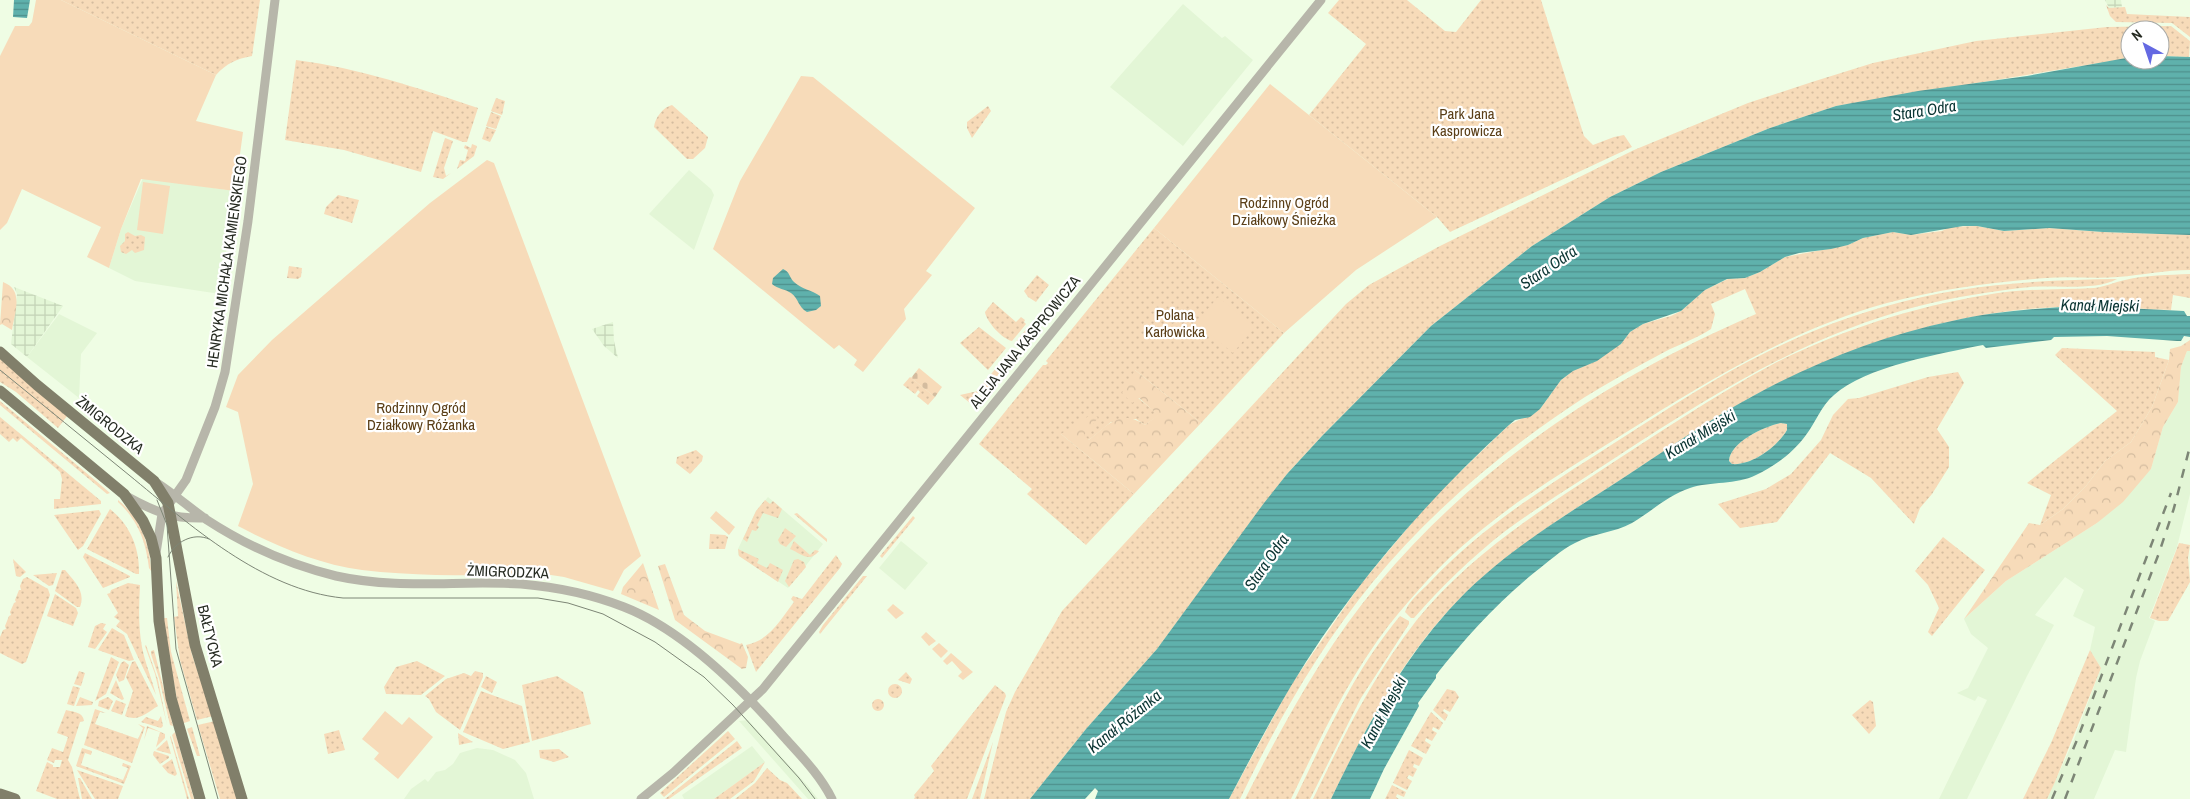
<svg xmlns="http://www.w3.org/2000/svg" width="2190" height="799" font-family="'Archivo Narrow',sans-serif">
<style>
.built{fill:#e3f6d6}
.industrial{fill:url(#industrial-grid)}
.grass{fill:url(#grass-dots)}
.forest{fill:url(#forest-crowns)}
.cemetery{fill:url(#cemetery-stones)}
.garden{fill:#f7dbb9}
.water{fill:url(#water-rules);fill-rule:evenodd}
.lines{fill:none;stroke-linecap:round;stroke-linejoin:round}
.minor{stroke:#b7b6aa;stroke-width:9}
.major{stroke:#817f6a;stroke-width:11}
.tram{stroke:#7d8676;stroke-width:1}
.rail{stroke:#7d8676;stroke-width:2.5;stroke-dasharray:9 9;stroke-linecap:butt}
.labels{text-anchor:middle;stroke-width:4.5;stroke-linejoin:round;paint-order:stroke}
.park-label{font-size:15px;fill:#5a3e17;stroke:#fff}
.street-label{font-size:15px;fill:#262b22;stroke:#fff}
.water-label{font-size:16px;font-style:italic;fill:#0a3432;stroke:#fff}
</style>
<defs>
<pattern id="industrial-grid" width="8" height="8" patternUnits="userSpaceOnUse" patternTransform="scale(1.25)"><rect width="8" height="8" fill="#e3f6d6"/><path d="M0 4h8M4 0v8" fill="none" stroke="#c3d3b7"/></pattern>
<pattern id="grass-dots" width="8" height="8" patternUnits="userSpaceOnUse" patternTransform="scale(1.25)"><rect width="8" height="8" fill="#f7dbb9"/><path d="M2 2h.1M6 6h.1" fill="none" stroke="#d4bc9f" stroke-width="1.8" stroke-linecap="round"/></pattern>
<pattern id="forest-crowns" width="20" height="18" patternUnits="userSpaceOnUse" patternTransform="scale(1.25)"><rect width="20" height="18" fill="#f7dbb9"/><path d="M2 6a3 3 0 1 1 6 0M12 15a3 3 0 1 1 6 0" fill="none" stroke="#d4bc9f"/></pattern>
<pattern id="cemetery-stones" width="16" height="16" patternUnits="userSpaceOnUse" patternTransform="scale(1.25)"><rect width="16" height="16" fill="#f7dbb9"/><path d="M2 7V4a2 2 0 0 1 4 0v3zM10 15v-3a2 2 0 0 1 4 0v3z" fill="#d4bc9f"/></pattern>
<pattern id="water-rules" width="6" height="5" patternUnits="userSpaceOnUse" patternTransform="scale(1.25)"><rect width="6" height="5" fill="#5fb1ac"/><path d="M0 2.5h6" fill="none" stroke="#4e908c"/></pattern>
</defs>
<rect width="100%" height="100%" fill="#effde4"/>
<path class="built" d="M1183,4L1222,38L1225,36L1253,60L1183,146L1110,87Z
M689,170L711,189L714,195L694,250L649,214Z
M143,178L235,191L220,294L135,281L109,268L121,229Z
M59,314L97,333L81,354L79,398L27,357Z
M2187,351H2190V494L2177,547L2149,618L2155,621L2140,661L2136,678L2126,752L2115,750L2094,799H2047L2073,742L2101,668L2090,650L2095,627L2073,616L2084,590L2065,577L2035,615L2054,625L2027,676L1967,799H1939L1987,700L1978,696L1975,701L1957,693L1968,688L1988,648L1971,634L1964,619L2006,581L2097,523L2151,469L2163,427L2178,402L2181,367Z
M768,497L823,544L788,588L738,555V549L756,511Z
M901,541L928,563L905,590L879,568Z
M748,720L808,786L818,799H808L739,721Z
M752,746L765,762L714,799H684L682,795Z
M477,748L493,750L515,760L526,773L534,799H404L411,789L425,779L428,782L436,772L445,770L453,764L460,753Z"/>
<path class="industrial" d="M2105,0H2121L2122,7L2109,8Z
M14,287L63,306L27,357L11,344L17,294Z
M613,322L614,341L618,358L604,346L592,329Z"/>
<path class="grass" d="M61,0H260L252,56C236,59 227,63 216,75Z
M1339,0H1407L1445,31L1456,32L1481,0H1541L1584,136L1593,145L1614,137L1624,135L1632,147L1450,232L1437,217L1309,115L1366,44L1328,13Z
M2106,5L2109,8L2125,7L2127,14L2190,17V37L2172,23L2116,22L2110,16Z
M2171,26L2190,41L2189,57L2160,56V30H2130V58L1836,106L1770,128L1661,172L1610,197L1532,246L1431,326L1322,436L1287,474L1157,649L1086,729L1030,799H984L1006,712L1015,692L1062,611L1295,359L1346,304L1369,285L1438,247L1634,150L1748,103L1812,82L1873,63L1976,41L2107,27Z
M296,60C359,68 418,88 478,108L467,142H463L433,131L421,172L344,150L285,140Z
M496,98L505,101L502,115L491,111Z
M672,105L708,137L705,148L693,159H687L654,127C655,118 663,107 672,105Z
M988,106L991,111L972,138L967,128V122Z
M491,112L501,116L496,129L486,126Z
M486,127L496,130L490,142L482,139Z
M445,138L453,141L444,168L446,176L451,173L443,179L433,177Z
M472,144L477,146L474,156L457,169L460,160L465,161L468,150L464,148L465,145L471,148Z
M338,195L359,200L352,223L324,214L326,207Z
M1977,226L2004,231L2049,228L2103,232L2190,235V270C2166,270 2142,275 2118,277C2094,279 2070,276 2046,278C1993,282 1939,289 1887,303C1792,329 1707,381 1625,433C1573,466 1520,497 1473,537C1442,562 1414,594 1389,625C1348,678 1320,739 1291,799H1245C1283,724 1324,649 1378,584C1479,463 1612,376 1756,314L1745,289L1711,304L1715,314L1711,329C1694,340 1674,346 1657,356C1632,369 1608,383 1585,397C1506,448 1431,511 1372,583C1319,648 1276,724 1240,799H1229L1291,685L1360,585L1431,500L1509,425L1540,409L1561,380L1573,371L1621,344L1630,332L1643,324L1671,316L1681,311L1705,290L1728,279L1745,278L1760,272L1785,257L1848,245L1863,238L1893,232L1911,235L1942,231L1950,227Z
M1154,228L1284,333L1201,423L1135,370L1138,398L1159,415L1145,425L1136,419L1111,422L1089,440L1083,436L1061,434L1134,494L1086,545L1027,494L1032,489L979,444L1043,365H1046L1048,363L1046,361Z
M128,232L135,236L141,235L145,237L144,250L135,253L132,250L126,254L121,252L120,246L125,241V234Z
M289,266L302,268L301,277L298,279L287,278Z
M2190,274V298L2173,295L2171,310C2127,308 2085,305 2041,308C1940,315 1841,350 1751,397C1705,425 1659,454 1614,484C1556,521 1496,559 1449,610C1398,665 1364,732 1331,799H1313C1343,737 1373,676 1416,621C1467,558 1533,515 1600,471C1657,434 1715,395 1775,363C1841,330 1913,307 1986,295C2022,288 2058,290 2094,288C2105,287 2114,282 2125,280C2146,275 2168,275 2190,274Z
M1037,275L1049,285L1036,302L1028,297L1024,291Z
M2117,279C2096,291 2054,285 2030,287C1992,291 1955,297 1919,306C1809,334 1715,393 1621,454C1582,480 1542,504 1504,532C1472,557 1441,587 1414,618H1411L1405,612C1408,601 1423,590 1431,581C1486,523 1552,483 1619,440C1668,409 1717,376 1769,351C1806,333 1844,318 1883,307C1959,284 2039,280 2117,279Z
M993,302L1016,322L1021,317L1025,320L1024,322L1026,324L1012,341C1002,339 986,321 985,312Z
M1029,326L1035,330L1019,349L1014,344Z
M979,327L1006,348L988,370L960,343Z
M2062,348L2155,352V357L2169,360L2152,407L2131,442L2105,461L2086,486L2063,509L2040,525L2051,495L2027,483L2117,411L2055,355Z
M0,359L67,416L58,428L16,392L0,382Z
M1958,372L1964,383L1937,429L1949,447V467L1932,494L1920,508L1914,524L1871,478L1830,453L1777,522L1740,528L1718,504L1766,489L1791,474L1821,440L1833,415L1848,399L1859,398L1928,377Z
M910,377L935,397L928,405L917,396L920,392L918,390L915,394L903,385Z
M978,391V393L970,403L960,395Z
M0,401L96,481L110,493L107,494L0,405Z
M0,417L101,501V504L54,509V499H60L62,479L60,472L21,438L17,442L13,438L9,442L0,434Z
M1781,423L1787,424V430C1778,446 1752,466 1732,464L1729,461C1730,442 1765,426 1781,423Z
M696,450L703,456L702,461L690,474L676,463L677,457Z
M118,500C140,518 150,544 151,571L149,568C146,542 138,520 118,502Z
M765,500L770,504L773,501L782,509L778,518L763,513L757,525L759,527L756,531L752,530L747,542L743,539L756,511Z
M110,509C130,525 140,548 139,574H136L87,549Z
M99,510L101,514L83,546L78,550L54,515Z
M797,513L827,539V542L794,514Z
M913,516L915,518L882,558L880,556Z
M785,528L796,536L786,547L780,544L778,540Z
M710,534L725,535L728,537L725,549H709Z
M1943,537L1985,570L1932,636L1928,632L1939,608L1928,585L1915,571Z
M794,541L810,555L815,550L819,551C809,563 802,554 790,549Z
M2179,543L2190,545L2188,558L2190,582L2168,621H2159L2150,618Z
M738,549L759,559L757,563L767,568L770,563L783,570L778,582L739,556Z
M85,553L130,576V577L103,588L83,557Z
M836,555L842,564L840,568L756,672L746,645C769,641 781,619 794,602L791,599L793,596L802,599Z
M13,559L26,572L20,577L16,576Z
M798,559L804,562L806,567L789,587L785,581L794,560Z
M62,570H65C74,581 86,591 80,607H77L55,591Z
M57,573L53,585L49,586L33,575Z
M863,576H867L820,634L819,632L823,625Z
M27,577L48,589L50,595L26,662L22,664L0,653V637L3,630L6,629L5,626L9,616L11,615L10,612L14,603L16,602L15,600L19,590H21L20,586L23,579Z
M176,581L192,655L213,716L197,720L180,660L174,617L178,616Z
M128,583L140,585C139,605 138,626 142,647C145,663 152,679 156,695L127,634L116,626L120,621L114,617L118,613L107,594L110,593L111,590Z
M55,594L76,608L78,613L73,626L47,616Z
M1400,616L1409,621V624L1361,698L1310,799H1295C1326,735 1354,671 1400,616Z
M163,618H167L171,652L190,721L181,724Z
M101,623L106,624L103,629L107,632L95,649L88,647L95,626Z
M112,628L124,635L134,660L129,661L98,650Z
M146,645L158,680L167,725L155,674L145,646Z
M154,650L173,726L170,725L159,678L151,654V651Z
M2090,650L2101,668L2055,782L2047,799H2023L2051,743Z
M111,657L119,662L106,694L95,701Z
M124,661L129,665L124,680L119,682L116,675L121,663Z
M135,661L158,706C146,713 139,722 125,716L133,691L126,677L132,662Z
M417,661L445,676L421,695L386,694L384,687L396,667Z
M79,671L85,673L81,686L74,684Z
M475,671L483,673V677L460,730L436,712L429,699L425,696L446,679L464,673L471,676Z
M906,672L912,679L910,684L898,680Z
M486,676L497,682L492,693L481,687Z
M557,676L583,692L591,724L532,741L522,685Z
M116,680L124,699L122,700L110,693Z
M888 691a7 7 0 1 1 14 0a7 7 0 1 1-14 0Z
M995,685L1005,693L1006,696L967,799H914L915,797L914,795L934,771L931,766Z
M73,686L80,688L74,706L67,704Z
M1447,689L1455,691L1459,697L1450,712L1444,709L1443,711L1448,715L1445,721L1433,710Z
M481,691L522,706L530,742L503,749L463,732Z
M80,697L93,702L92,705L76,706Z
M108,697L113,701L109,710L98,706L99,701Z
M872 705a6 6 0 1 1 12 0a6 6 0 1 1-12 0Z
M116,700L126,704L122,715L111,711Z
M1870,700L1873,702L1876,726L1869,734L1852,715Z
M95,709L106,713L100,712L95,724L138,739L143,728L138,724L145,727L132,763L84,745Z
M66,710C74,712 83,712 84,721L80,722L68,760L72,767L80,799H57L36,791L47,762L53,765V767H60L62,760H55L54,763L47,760L52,748L63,752L68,737L57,733Z
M1431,712L1443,723L1439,730L1433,727L1432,730L1437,733L1432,741L1426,738L1425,741L1431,745L1426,754L1411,746Z
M161,716L163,726L161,728L141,722L146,717L158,721Z
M215,721L237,799H220L198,725Z
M147,726L165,734V738L156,747L160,732L148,728L144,740Z
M192,727L200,756H197L187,729Z
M339,730L345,750L328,754L324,734Z
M728,731L735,739L664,797L660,793Z
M175,732L194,799H191L172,735Z
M458,733L473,742L459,745Z
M171,736V737L189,799H187L185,791L170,737Z
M167,740L171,754L156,750Z
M737,741L742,748L669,799H665Z
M993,742L980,799H972Z
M82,748L92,751L91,755L85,753L81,765L123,780L128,768L122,766L123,763L131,766L124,784L76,766Z
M559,749L569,757L554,762L540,758L539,750Z
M1409,750L1423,758L1419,766L1414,764L1413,767L1417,769L1413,777L1409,775L1407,778L1412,781L1407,790L1393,783Z
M154,751L169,756V758L160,764L153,755Z
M172,759L177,774L175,776L168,773L162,766Z
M765,762L754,781L730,799H714Z
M767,768L780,780L787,783L802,799H735L755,783Z
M77,770L123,786L118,799H95Z
M78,778H80L92,799H82Z
M1392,785L1406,792L1404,797L1397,794L1396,797L1399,799H1385Z"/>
<path class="forest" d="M3,282C24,290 15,311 12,330L2,324L0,325Z
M2190,340V351H2187L2181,367L2178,402L2163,427L2151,469L2123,502L2097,523L2006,581L1964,619L2029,523L2040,525L2063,509L2086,486L2105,461L2131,442L2152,407L2169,360L2170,349L2181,346Z
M1135,370L1201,423L1134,494L1061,434L1092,414L1098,418L1084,435L1089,440C1107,425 1121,408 1145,425L1158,415L1139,398L1132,403L1122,393Z
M643,563L659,610L621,594L623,587Z
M665,564L684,615L705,631L740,644L742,643L748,657L746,668L742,669L675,620L658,566Z"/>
<path class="cemetery" d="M919,368L942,387L935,397L911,378Z"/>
<path class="garden" d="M36,0H61L216,75L196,121L243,132L235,191L141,179L121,229L109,268L87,257L101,227L22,189L7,223L0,230V56L15,26H29L32,22Z
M801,76L813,77L975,208L926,271L932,275L904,309L906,319L863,372L854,365L857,360L839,345L834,349L713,249L740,181Z
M1270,84L1437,217L1356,270L1284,333L1154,228Z
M487,160L494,163L641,556L624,570L613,591L564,577L538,573L537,576C479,575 420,577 362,570C318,564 276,546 238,526L253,484L238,412L226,407L238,375L272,340L430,203Z
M143,182L170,186L163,234L137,230Z
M1218,297L1255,327L1233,353L1196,323Z
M1011,350L1015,351V354L987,389L982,385Z
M716,511L735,527L729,535L710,518Z
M893,604L904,613L896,619L887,610Z
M926,632L936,641L929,646L921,637Z
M939,643L948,651L941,658L932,649Z
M951,653L973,672L963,680L958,676L962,672L952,661L947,665L943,661Z
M385,711L402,725L409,717L433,737L398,779L374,759L379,753L362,739Z"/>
<path class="water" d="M14,0H30L27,18L13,17Z
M2160,56L2190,57V235L2103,232L2049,228L2004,231L1977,226H1963L1911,235L1893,232L1863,238L1848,245L1831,249L1799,253L1785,257L1760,272L1745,278L1727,279L1705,290L1681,311L1643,324L1630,332L1621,344L1597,361L1573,371L1561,380L1540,409L1530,417L1515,420L1509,425C1425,502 1350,588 1291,686C1269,723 1249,761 1229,799H1095L1098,791L1095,788L1085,799H1030L1086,729L1157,649L1264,503L1287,474L1322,436L1431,326L1532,246L1610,197L1661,172L1770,128L1836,106L1918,91L2027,76L2126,58H2130V60H2160Z
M783,269C790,272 789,277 794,282C801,289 812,290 820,296L821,306L816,310L807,312C798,307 799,299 791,293C785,289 778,289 772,284L773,278Z
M2084,306L2184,311L2187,316H2190V337L2184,336L2181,341H2177L2107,336L2054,337L2051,340L1986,348L1983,345C1943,353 1864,367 1834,395C1821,406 1816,422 1806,435C1794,452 1775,466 1756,475C1736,485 1711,481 1690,488C1668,495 1651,512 1632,523C1614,533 1593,533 1575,543C1561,550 1548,562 1535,572C1497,603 1466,637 1436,675V678L1418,703L1419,706L1384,769L1370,799H1331C1363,732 1399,666 1448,611C1496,557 1558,520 1617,482C1662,453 1706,421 1753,396C1815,362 1884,335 1952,321C1995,311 2040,308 2084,306ZM1781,423L1787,424V430C1778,446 1752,466 1732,464L1729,461C1730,442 1765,426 1781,423Z"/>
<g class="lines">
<path class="minor" d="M157,483C174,494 190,508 207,520C247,546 290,565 336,576C399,590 458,580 521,584C556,587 591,594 624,607C683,630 743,690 784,737C802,757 820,775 832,799
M126,496C155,512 172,519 205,518
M156,553L162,514L186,480L215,407L225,372L248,221L275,0
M641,799L673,773L763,689L1321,0"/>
<path class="major" d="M0,352L37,385L154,481L168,503L195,645L242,799
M0,391L124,494L143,521L151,538L156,558L159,621L171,698L200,799
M0,794L15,799"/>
<path class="tram" d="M0,370C43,405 86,440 129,475C190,525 262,590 343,598H538L568,603L603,614L655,642L704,677L733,705L799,778L815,799
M157,500L167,525L176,649L218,799
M168,557C175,542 193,532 209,539"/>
<path class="rail" d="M2052,799L2077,740L2171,493
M2065,799L2159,553L2174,508L2190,446"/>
</g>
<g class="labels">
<g class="park-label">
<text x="1467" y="119">Park Jana<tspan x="1467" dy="17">Kasprowicza</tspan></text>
<text x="1284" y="208">Rodzinny Ogród<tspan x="1284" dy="17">Działkowy Śnieżka</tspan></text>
<text x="1175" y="320">Polana<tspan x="1175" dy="17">Karłowicka</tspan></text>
<text x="421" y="413">Rodzinny Ogród<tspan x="421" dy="17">Działkowy Różanka</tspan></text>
</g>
<g class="street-label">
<text transform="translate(227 262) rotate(-82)" y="5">HENRYKA MICHAŁA KAMIEŃSKIEGO</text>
<text transform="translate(1025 342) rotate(-51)" y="5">ALEJA JANA KASPROWICZA</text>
<text transform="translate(110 425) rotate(39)" y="5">ŻMIGRODZKA</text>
<text transform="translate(508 572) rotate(2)" y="5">ŻMIGRODZKA</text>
<text transform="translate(210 636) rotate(76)" y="5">BAŁTYCKA</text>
</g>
<g class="water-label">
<text transform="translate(1924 110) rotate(-9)" y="6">Stara Odra</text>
<text transform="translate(1548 267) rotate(-34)" y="6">Stara Odra</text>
<text transform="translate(2100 305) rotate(1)" y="6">Kanał Miejski</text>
<text transform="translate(1700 434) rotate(-31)" y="6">Kanał Miejski</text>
<text transform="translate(1266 562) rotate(-55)" y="6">Stara Odra</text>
<text transform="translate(1383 712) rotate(-62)" y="6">Kanał Miejski</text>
<text transform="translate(1124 721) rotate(-39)" y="6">Kanał Różanka</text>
</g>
</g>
<g transform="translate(2145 45) rotate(320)"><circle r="24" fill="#ffffff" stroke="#a8aaa7"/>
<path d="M0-4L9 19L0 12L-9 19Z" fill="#6469e2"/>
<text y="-8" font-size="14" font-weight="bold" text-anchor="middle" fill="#262b22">N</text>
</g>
</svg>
